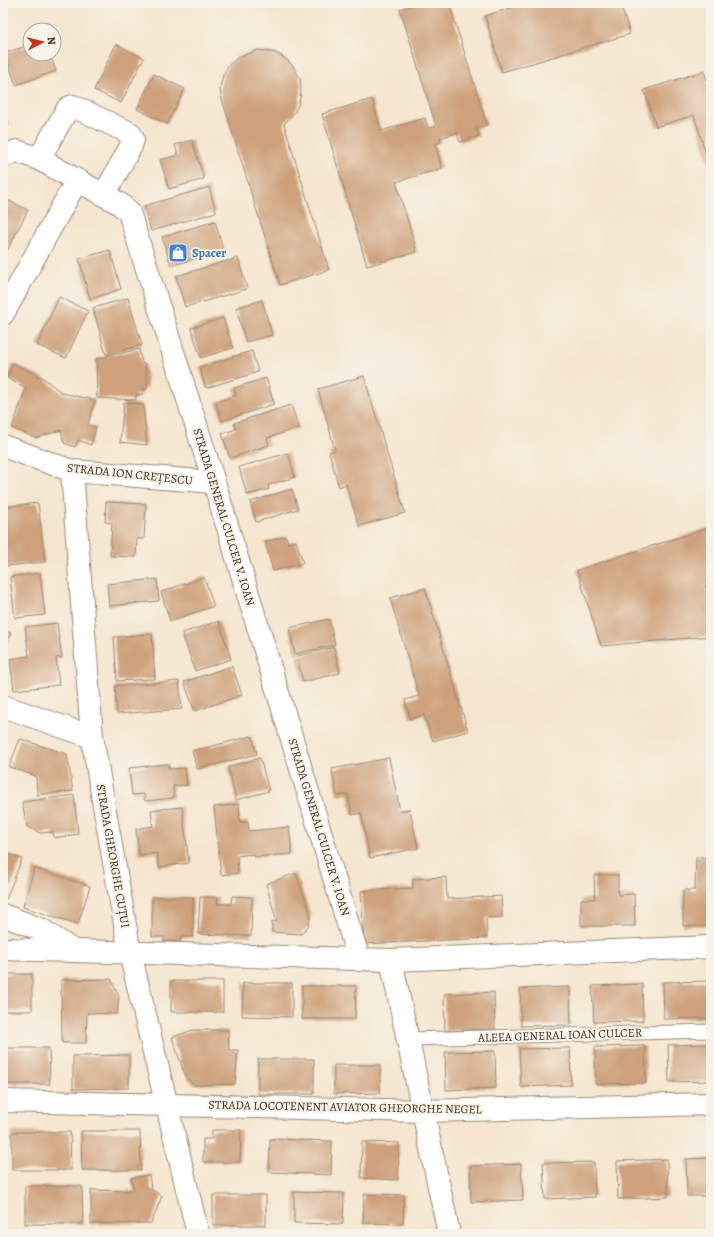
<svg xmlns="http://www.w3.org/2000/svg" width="714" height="1237" font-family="Alegreya,serif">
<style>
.building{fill:#cea17c}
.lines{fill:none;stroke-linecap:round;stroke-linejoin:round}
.service-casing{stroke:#988876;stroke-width:15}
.minor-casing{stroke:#988876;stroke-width:24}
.service{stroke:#fff;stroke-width:13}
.minor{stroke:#fff;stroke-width:22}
.labels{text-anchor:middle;stroke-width:4;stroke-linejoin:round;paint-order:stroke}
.shop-label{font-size:12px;font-weight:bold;fill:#366cbe;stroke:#f7f3e8;text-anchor:start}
.street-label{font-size:12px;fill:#3b2a1e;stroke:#f7f3e8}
</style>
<rect width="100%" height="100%" fill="#f7f3e8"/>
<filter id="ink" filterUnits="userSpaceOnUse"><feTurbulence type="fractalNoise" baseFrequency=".025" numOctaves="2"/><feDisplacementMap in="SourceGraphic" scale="8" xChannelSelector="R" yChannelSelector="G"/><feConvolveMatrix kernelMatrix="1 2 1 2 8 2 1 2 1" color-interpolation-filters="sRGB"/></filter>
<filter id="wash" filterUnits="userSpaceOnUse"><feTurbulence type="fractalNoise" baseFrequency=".012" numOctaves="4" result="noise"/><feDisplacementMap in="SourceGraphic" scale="16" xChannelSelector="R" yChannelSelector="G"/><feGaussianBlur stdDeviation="0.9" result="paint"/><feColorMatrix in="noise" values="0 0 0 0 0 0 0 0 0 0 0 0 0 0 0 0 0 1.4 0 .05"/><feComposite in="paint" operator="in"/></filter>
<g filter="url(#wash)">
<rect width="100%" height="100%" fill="#f5e5ce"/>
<g id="blocks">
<path class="building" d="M419,3H449L487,125L476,128L479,136L460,142L457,133L440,138L441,142L435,144L442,168L396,182L417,252L367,266L322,114L372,99L381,131L425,118L428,128L436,126L400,9Z
M526,3H620L630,34L502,72L485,16Z
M116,44L144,58L121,103L94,90Z
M30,45V54H50L56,71L16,85L5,53Z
M258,50L276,53L286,59L293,66L300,79L301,91L299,103L294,113L284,124L329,270L280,285L221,96L220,88L223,75L229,65L238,57Z
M704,71L711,94V171L694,115L656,127L644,90Z
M154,74L185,89L167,124L137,109Z
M3,109L9,125L3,127Z
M192,140L204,179L169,189L160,160L178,155L175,145Z
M209,187L216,212L151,231L144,206Z
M3,198L28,210L7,251L3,249Z
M215,221L223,250L171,266L162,237Z
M110,250L121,289L90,299L79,259Z
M238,258L247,289L185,307L176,276Z
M59,297L88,311L66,358L37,345Z
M128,298L142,345L106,355L93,308Z
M262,300L272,335L246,342L236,308Z
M223,318L233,348L201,358L191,328Z
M139,349L142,363L145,364L148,388L143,389V394L135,395L136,400L97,398L96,359Z
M252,351L258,372L206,388L199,367Z
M13,363L43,378L62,393L95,400L88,425L96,427L91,445L78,440L75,447L64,443L61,430L36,438L12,428L26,388L7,378Z
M364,376L405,513L359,526L346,484L339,487L329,452L335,450L318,389Z
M266,378L274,404L222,421L216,402L236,395L234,388Z
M124,402L143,405L147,445L120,442Z
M291,405L299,428L267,438L269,445L230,458L222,434L236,429L234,423Z
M288,453L295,477L268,485L269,489L247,495L239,467Z
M292,489L298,509L256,522L250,502Z
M106,502L146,504L144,539H137L136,557L110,556L112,523L105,522Z
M38,503L45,562L7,566L3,533V507Z
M711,527V584L705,585L711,604V636L601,646L577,570Z
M286,536L288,543L296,541L303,563L273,571L265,542Z
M40,573L45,615L15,618L10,577Z
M204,577L214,606L170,621L161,592Z
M157,579L159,601L109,606L107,584Z
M425,588L468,731L433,741L424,715L410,719L405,700L419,696L390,598Z
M329,619L335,645L295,654L289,628Z
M219,621L231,659L195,671L182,633Z
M57,623L62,658H56L59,685L14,690L10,659L29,656L25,627Z
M3,630L11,633L3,653Z
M152,634L155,679L117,681L114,637Z
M334,647L340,673L303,682L297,656Z
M232,666L242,695L195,711L184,682Z
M179,681L182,709L117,714L115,686Z
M252,736L257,754L197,769L192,751Z
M20,739L67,754L73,791L37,795L36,776L9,767Z
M260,758L269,791L236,800L228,767Z
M389,758L400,811L410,809L418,848L370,858L361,813L352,815L348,794L337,796L332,769Z
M168,764L169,769L185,768L187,785L173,786L174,798L145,801L144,794L132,795L129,768Z
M74,795L78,834L54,838L53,832L40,833L27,827L22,802Z
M239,804L240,822H248L249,831L289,827L292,854L254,857V854L237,856L238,873L221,875L214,807Z
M182,807L189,863L159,867L157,853L139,855L136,829L153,826L151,810Z
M3,852L22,859L6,899L3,898Z
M696,857H711V926H683V890H695Z
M34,868L90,886L78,924L23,907Z
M296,873L311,915L308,926L301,934L272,932V921L277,922L266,884Z
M594,875H618V895L634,894L635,926H581V899H595Z
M446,877L447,899L501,896L502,917L486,918L487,938L364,944L361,891L413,888V879Z
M232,896L252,897L251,936L198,934L200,897H218L217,904H231Z
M152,897H193V937H181L180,942L164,941V937H152Z
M3,974H32V1011H3Z
M111,979L119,997L117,1014L87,1013L86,1043H62L61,980Z
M171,981H223V1012H171Z
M711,981V1018L664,1019L663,982Z
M243,983H292V1017L242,1016Z
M642,984L643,1021L594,1022L592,986Z
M302,986H356L355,1019H302Z
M570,987L571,1025L521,1026L520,989Z
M494,992L495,1029L445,1031L444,994Z
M193,1030H228L229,1050H238L235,1084L194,1085L188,1079L183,1070L172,1037Z
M711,1044V1081L669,1082L668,1045Z
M645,1046L646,1083L596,1084L595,1047Z
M3,1048H49L50,1084H3Z
M570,1048L571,1085L521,1087L519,1049Z
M495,1051L496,1088L446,1090L445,1052Z
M129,1055V1088L73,1089V1056Z
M258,1059H314V1094H258Z
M334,1065H380V1093L334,1094Z
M212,1130H241L240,1162H203V1139H212Z
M81,1131H140L141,1170H82Z
M12,1132H70L71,1170H12Z
M270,1139L332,1141L331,1175L269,1172Z
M362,1142L399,1143L398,1180L361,1178Z
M711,1158V1196H687L686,1159Z
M667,1159L668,1197L618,1199L617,1161Z
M594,1162L595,1197L545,1199L543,1163Z
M521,1164L523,1200L471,1202L470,1166Z
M149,1175L151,1189L162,1196L151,1223L91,1224V1190L134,1191L131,1178Z
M25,1186H82L83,1224H25Z
M294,1192L344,1193L343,1224L294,1223Z
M364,1194L404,1195L403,1224L363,1223Z
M213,1195H266V1225H213Z"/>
</g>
</g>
<g filter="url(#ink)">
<use href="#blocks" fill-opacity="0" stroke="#988876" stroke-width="1"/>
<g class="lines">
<g class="service-casing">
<path id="service" d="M408,1039L711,1031"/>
</g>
<g class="minor-casing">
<path id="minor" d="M3,156L17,151L39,159L120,204L129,212L214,482L359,960
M39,159L68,108L73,106L130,133L133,139L131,146L104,195
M3,314L77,180
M3,446L72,471L214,482
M72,471L92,737L130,953L198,1234
M3,706L92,737
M3,915L42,930L72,950
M3,949L391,960L711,947
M391,960L449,1234
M3,1101L424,1111L711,1104"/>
</g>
<use href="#service" class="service"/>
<use href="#minor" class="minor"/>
</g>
</g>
<defs>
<g id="shop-square" transform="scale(1)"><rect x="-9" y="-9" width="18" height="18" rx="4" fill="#3f7fe0" stroke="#f7f3e8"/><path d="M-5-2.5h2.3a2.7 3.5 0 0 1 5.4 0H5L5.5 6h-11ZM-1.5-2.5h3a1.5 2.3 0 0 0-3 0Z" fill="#fff"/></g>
</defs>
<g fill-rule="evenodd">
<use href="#shop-square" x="178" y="253"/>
</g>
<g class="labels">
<g class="shop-label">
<text x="192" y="257">Spacer</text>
</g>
<g class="street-label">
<text transform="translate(130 474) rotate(6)" y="4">STRADA ION CREȚESCU</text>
<text transform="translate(224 517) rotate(73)" y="4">STRADA GENERAL CULCER V. IOAN</text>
<text transform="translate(319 827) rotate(73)" y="4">STRADA GENERAL CULCER V. IOAN</text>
<text transform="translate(113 856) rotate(80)" y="4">STRADA GHEORGHE CUȚUI</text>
<text transform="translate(560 1035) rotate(-2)" y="4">ALEEA GENERAL IOAN CULCER</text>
<text transform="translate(345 1107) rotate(1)" y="4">STRADA LOCOTENENT AVIATOR GHEORGHE NEGEL</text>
</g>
</g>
<rect width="714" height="1237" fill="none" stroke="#f7f3e8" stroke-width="16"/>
<g transform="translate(42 42) rotate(83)"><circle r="19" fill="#f7f3e8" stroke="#aca397"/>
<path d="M0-3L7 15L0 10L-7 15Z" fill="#c8321e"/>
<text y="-6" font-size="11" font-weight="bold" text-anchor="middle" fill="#3b2a1e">N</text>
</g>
</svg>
